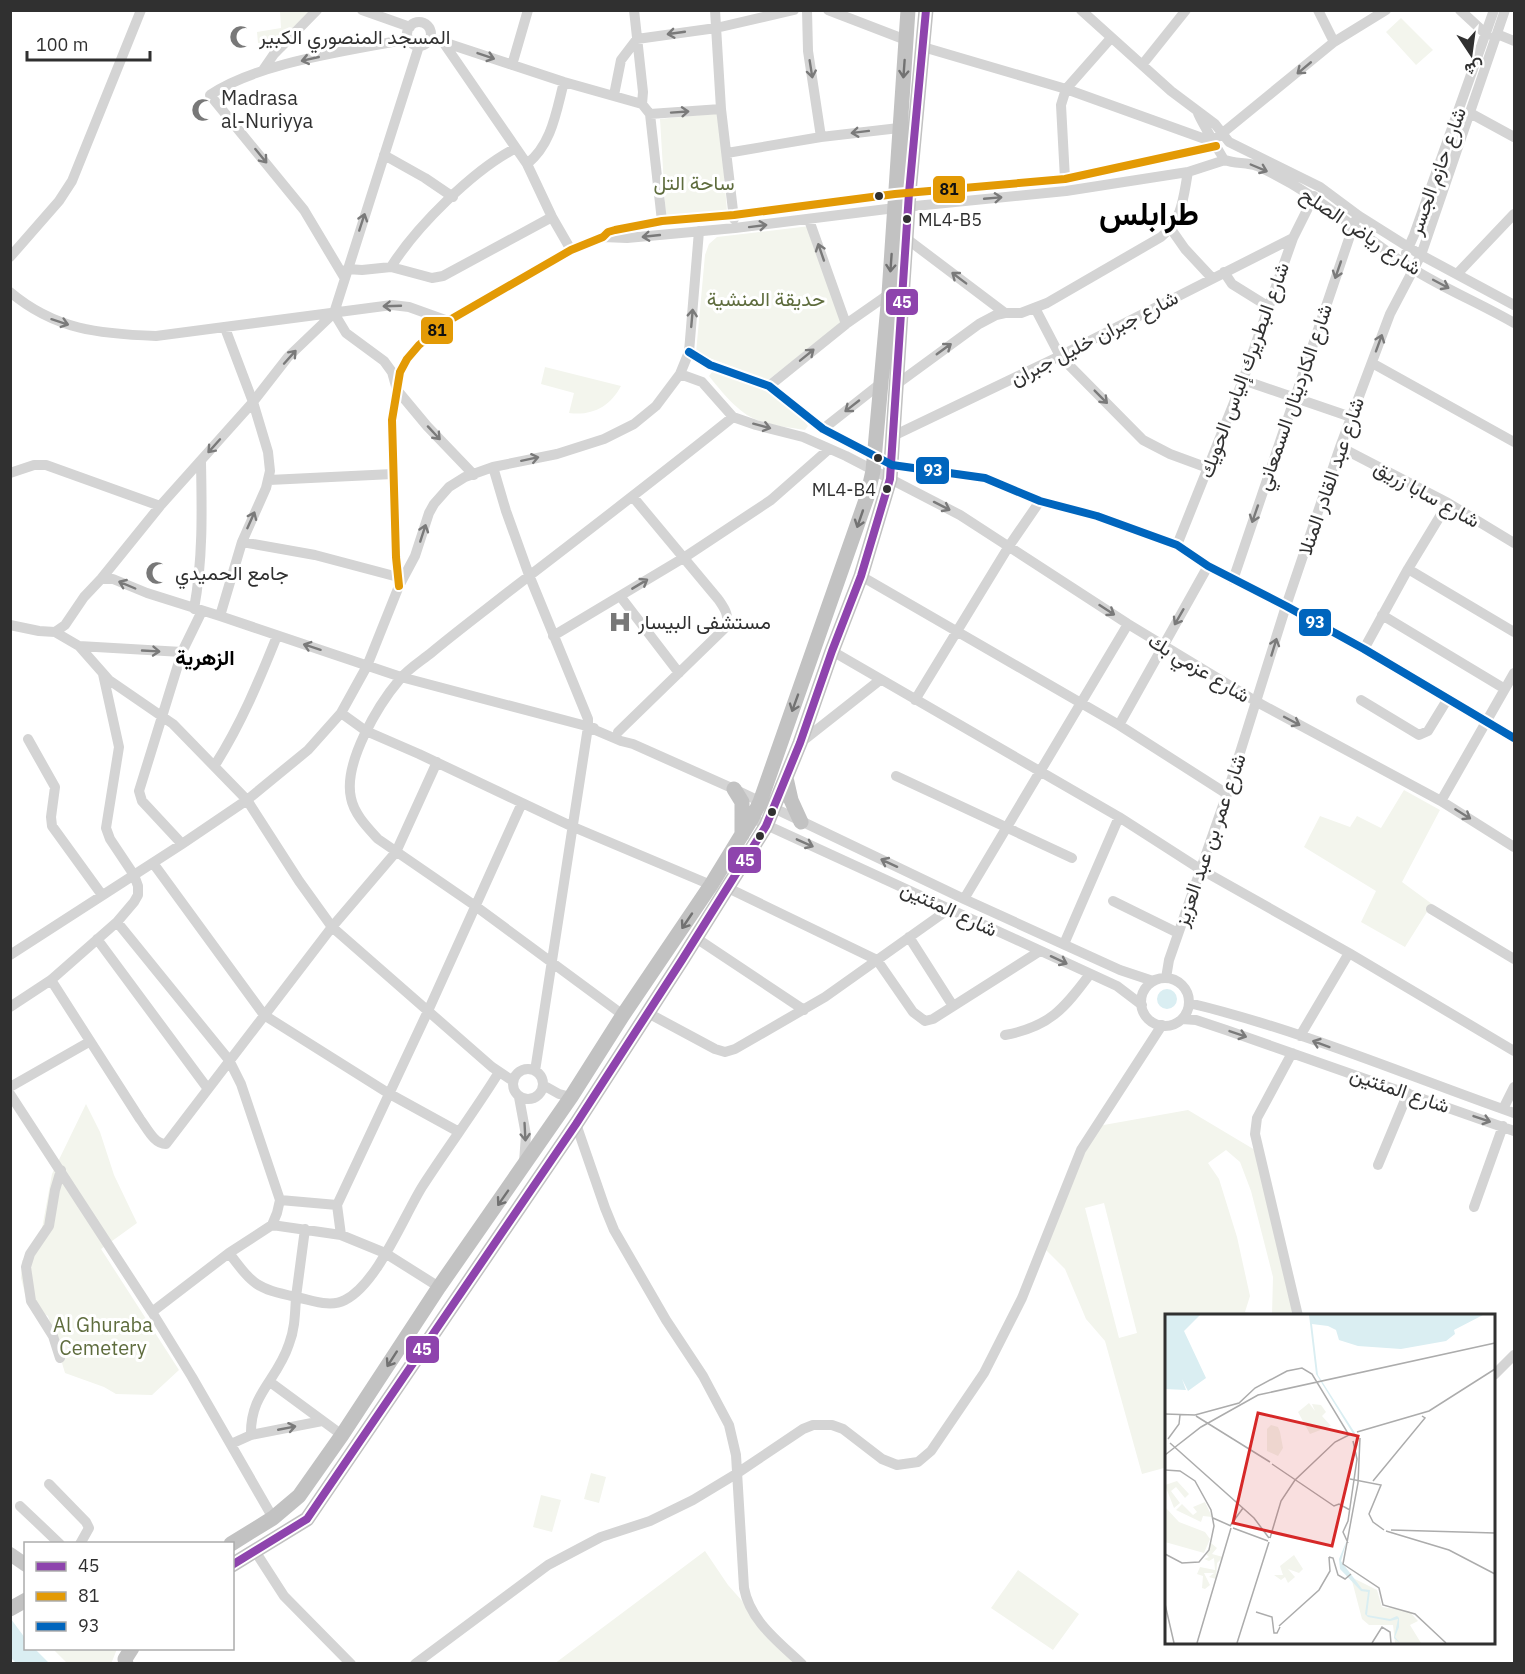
<svg xmlns="http://www.w3.org/2000/svg" width="1525" height="1674" font-family="'IBM Plex Sans',Vazirmatn,sans-serif">
<style>
.green{fill:#f3f5ed;fill-rule:evenodd}
.water{fill:#daeef2}
.lines{fill:none;stroke-linecap:round;stroke-linejoin:round}
.minor{stroke:#d4d4d4;stroke-width:10}
.major{stroke:#c8c8c8;stroke-width:14}
.highway{stroke:#c2c2c2;stroke-width:15}
.bus-1-casing{stroke:#fff;stroke-width:12}
.bus-2-casing{stroke:#fff;stroke-width:12}
.bus-3-casing{stroke:#fff;stroke-width:12}
.bus-1{stroke:#8e44ad;stroke-width:8}
.bus-2{stroke:#e39a05;stroke-width:8}
.bus-3{stroke:#0065bd;stroke-width:8}
.oneway{stroke:#7a7a7a}
.oneway2{stroke:#727272}
.bus-dot{fill:#303030;stroke:#fff;stroke-width:2}
.labels{text-anchor:middle;stroke-width:6;stroke-linejoin:round;paint-order:stroke}
.bus-label{font-size:18px;fill:#303030;stroke:#fff;text-anchor:start}
.poi-label{font-size:20px;fill:#303030;stroke:#fff;text-anchor:start}
.street-label{font-size:20px;fill:#303030;stroke:#fff}
.park-label{font-size:20px;fill:#5e6c3d;stroke:#fff}
.neighbourhood-label{font-size:21px;font-weight:bold;fill:#000;stroke:#fff}
.town-label{font-size:32px;font-weight:bold;fill:#000;stroke:#fff}
.inset-road{fill:none;stroke:#acacac;stroke-width:1.5}
.view{fill:#d62828;fill-opacity:0.15;stroke:#d62828;stroke-width:3}
.inset-edge{fill:none;stroke:#303030;stroke-width:3}
.line-badge{stroke:#fff;stroke-width:2}
.badge-label{font-size:16px;text-anchor:middle;font-weight:bold;fill:#fff}
.pale-badge-label{font-size:16px;text-anchor:middle;font-weight:bold;fill:#111}
</style>
<rect width="100%" height="100%" fill="#fff"/>
<path class="green" d="M280,11H322L284,51L278,41L258,43L257,32L281,28Z
M1401,18L1433,50L1416,65L1386,32Z
M719,113L727,211L666,218L660,119Z
M810,226L843,322L768,380L696,353L705,255L709,244L717,237Z
M545,367L621,386C610,407 592,416 569,413L574,393L541,384Z
M713,371C751,383 783,394 808,426L805,430C782,426 756,425 738,408C727,399 718,387 709,376Z
M1404,790L1440,810L1402,882L1432,904L1405,947L1361,922L1376,891L1304,847L1320,816L1350,827L1357,816L1381,828Z
M86,1104L100,1132L114,1175L137,1223L101,1249L179,1370L152,1395L116,1394L104,1387L65,1373L48,1316L33,1308L25,1294L21,1278L22,1261L41,1234L52,1174Z
M1188,1110L1260,1153L1296,1315H1272L1273,1277L1251,1191L1240,1162L1226,1150L1208,1163L1219,1179L1237,1237L1250,1296L1245,1312L1262,1315L1166,1316V1476L1164,1468L1142,1474L1105,1341L1086,1319L1065,1269L1046,1250L1064,1196L1098,1126ZM1104,1203L1137,1333L1119,1338L1085,1208Z
M591,1473L606,1477L599,1503L584,1499Z
M541,1495L561,1500L552,1532L533,1527Z
M705,1551L728,1585L797,1663L554,1664Z
M1018,1570L1079,1614L1053,1650L991,1608Z
M53,1649H117L111,1664L67,1663Z"/>
<path class="water" d="M1157 999a10 10 0 1 1 20 0a10 10 0 1 1-20 0Z
M11,1619L25,1638L26,1648L35,1649L49,1663H16L11,1658Z"/>
<g class="lines">
<path class="minor" d="M362,10L410,27
M634,10L643,92L642,104
M715,10L721,109L734,219
M807,10L808,51L821,137
M828,10L906,40
M1081,10L1171,91L1215,124L1229,142L1320,187L1359,216L1421,255L1514,305
M1318,10L1334,42
M1460,10L1487,35
M407 34a12 12 0 1 1 24 0a12 12 0 1 1-24 0Z
M1497,34L1514,41
M431,38L564,82L642,104L650,114L721,109
M443,42L527,164L552,217L571,250
M923,47L1066,89L1205,139L1214,140L1334,42L1386,10
M512,65L528,10
M1142,65L1186,10
M263,70L274,54L317,10
M614,95L621,60L637,39L716,28L794,10
M1198,113C1199,117 1223,159 1225,160C1235,164 1247,162 1257,166C1314,191 1352,228 1402,262C1437,286 1478,302 1514,323
M1470,113L1514,137
M650,114L662,221
M727,153L821,137L899,128
M384,155L425,178L453,197
M527,164C552,144 556,112 564,82
M1065,179L1061,105L1066,89L1111,38
M809,220L846,324
M1171,229L1185,249L1212,278
M603,237L627,238L735,228L895,208L1066,191L1188,172L1225,160
M907,239L1005,313
M1406,253L1414,235L1494,10
M10,257L59,201L72,181L141,10
M391,267L432,278L443,276L552,217
M347,269L362,270L391,267C416,227 473,170 516,148
M1224,272L1232,284L1269,307
M1457,274L1514,214
M344,277L304,210L210,95C259,62 349,51 408,39
M10,292C55,330 100,334 156,336L392,305L409,307L448,321
M1035,308L1060,356L1143,440L1170,454L1208,468
M334,313L346,333L384,361L392,372L397,390L427,426L474,475
M689,352L710,365L769,386L823,429L892,465L985,478L1040,501L1097,516L1177,545L1208,566L1286,606L1364,649L1514,738
M1372,363L1514,442
M680,374L702,382L733,417L756,425L803,437L846,456L960,515L1128,624L1257,702L1441,801L1514,847
M1243,380L1351,417
M897,384L979,324L996,315L1005,313H1021L1047,303L1161,237C1183,219 1183,198 1188,172
M769,386L846,324L889,294
M823,429L880,384
M893,436L1060,356L1293,238
M1340,447L1448,503L1514,543
M493,467L506,511L529,575L588,719V727L535,1071
M10,473L34,465H46L160,506
M269,480L393,474
M242,542L315,555L398,577
M1177,545L1243,380L1293,238L1314,196
M1408,569L1514,632
M861,576L1119,725L1227,794
M101,579H113L147,593L220,616L401,677L594,728
M1233,580L1355,221
M399,586L396,557L392,420L400,372L407,359L419,345L448,321L571,250L603,237L608,232L615,230L662,221L734,215L895,194L1065,179L1216,146
M620,596L679,673
M194,609C203,560 202,511 201,462
M1382,615L1505,689
M220,616L242,542L266,488L270,471L268,452L253,402L225,328
M10,625L39,631L55,632L79,646L109,680L173,724L247,800L299,881L332,927L492,1067L513,1081
M55,632L65,625L84,597L101,579L160,506L253,402L288,357L334,313L419,46
M553,636L685,557L771,500L829,449
M79,646L182,652
M1364,649L1408,569L1448,503
M832,651L1119,817L1200,869L1349,953L1514,1051
M915,700L1009,546L1040,501
M1361,700L1419,735L1428,731L1447,700
M341,713L366,731L419,754L571,826L711,885
M1119,725L1208,566
M588,727L621,741L633,744L734,789L964,899L1120,970L1153,981
M618,732L724,629C731,617 725,609 718,599L633,497
M28,739L55,787L51,817L52,826L102,895
M800,743L880,680
M215,765C241,724 259,681 277,636
M896,776L1072,858
M1441,801L1514,673
M760,822L1117,986L1142,1005
M182,844L142,801L139,791L182,652L202,611
M153,863L264,1015L388,1093L459,1132
M728,888L877,960L913,1012L925,1021L933,1019L1040,951
M964,899L1128,624
M1113,901L1178,933
M1431,909L1514,959
M117,922L229,1060L241,1084L280,1200L277,1213L272,1225L229,1253L152,1312
M909,937L953,1006
M696,938L804,1010
M97,939L208,1089
M1064,944L1119,817
M10,955L182,844L247,800L308,750L341,713L367,666L399,586L415,556L429,513L434,504L449,487L465,477L493,467L557,454L604,439L634,424L656,406L680,374L689,352L699,231
M1166,978L1169,960L1227,794L1286,606L1340,447L1390,314L1421,255L1505,10
M1141 1002a24 24 0 1 1 48 0a24 24 0 1 1-48 0Z
M51,980L140,1119C147,1128 154,1144 166,1144L332,927L396,852L437,762
M1189,1003C1299,1029 1408,1076 1514,1113
M10,1007L51,980L117,922L134,902L138,895V886L134,875L110,839L106,828L119,747L103,674
M648,1013L715,1049L725,1052L735,1049L825,997L949,909
M623,1015L474,905L378,839C368,828 354,814 351,798C343,763 378,705 400,679C408,669 421,661 431,653C455,633 479,615 503,596C580,537 657,478 733,417
M1182,1019L1196,1020L1226,1030L1514,1131
M1005,1035C1049,1027 1064,1009 1090,974
M1300,1036L1349,953
M1292,1053L1257,1118L1255,1134L1298,1316
M513 1084a15 15 0 1 1 30 0a15 15 0 1 1-30 0Z
M543,1085L559,1094L571,1097
M10,1087L89,1042
M10,1094L152,1312L192,1377L273,1518
M519,1097L526,1135L524,1162
M1503,1109L1514,1087
M576,1124L605,1208L614,1230L666,1320L703,1376L729,1425L736,1455L744,1588C750,1621 779,1642 802,1664
M1378,1165L1408,1093
M280,1200L337,1205
M1474,1207L1503,1126
M272,1225L341,1235L385,1253L439,1287
M305,1229L296,1297C312,1300 330,1308 345,1300C377,1284 403,1218 422,1187C447,1148 475,1111 499,1072
M341,1235L337,1205L428,1011L522,803
M229,1253C254,1286 256,1288 296,1297C295,1313 295,1329 289,1344C277,1381 250,1393 251,1435L231,1444
M60,1358L53,1336L31,1301L26,1267L30,1254L49,1226L55,1190L61,1170
M1494,1375L1514,1355
M270,1382L342,1435
M251,1435L322,1421
M49,1484L86,1522L89,1528L80,1544
M20,1506L60,1544
M255,1551L284,1596L351,1664
M415,1664L548,1565L601,1537L650,1521L693,1500L736,1474L803,1429L813,1425H832L843,1429L882,1459L897,1465L918,1462L931,1451L984,1373L1022,1298L1081,1150L1162,1025"/>
<path class="major" d="M10,1554L26,1565"/>
<path class="highway" d="M786,778L791,800L801,822
M734,789L742,802V835
M231,1544L273,1518L299,1496L342,1435L439,1287L571,1097L623,1015L711,885L752,818L760,802L867,497L873,471L889,294L908,10
M232,1565L307,1519L576,1124L682,960L766,826L800,743L832,651L861,576L890,479L909,193L926,10
M10,1609L26,1600
M126,1664L125,1659L132,1648"/>
<g class="bus-1-casing">
<path id="bus-1" d="M232,1565L307,1519L576,1124L682,960L766,826L800,743L832,651L861,576L890,479L909,193L926,10"/>
</g>
<g class="bus-2-casing">
<path id="bus-2" d="M399,586L396,557L392,420L400,372L407,359L419,345L448,321L571,250L603,237L608,232L615,230L662,221L734,215L895,194L1065,179L1216,146"/>
</g>
<g class="bus-3-casing">
<path id="bus-3" d="M689,352L710,365L769,386L823,429L892,465L985,478L1040,501L1097,516L1177,545L1208,566L1286,606L1364,649L1514,738"/>
</g>
<use href="#bus-1" class="bus-1"/>
<use href="#bus-2" class="bus-2"/>
<use href="#bus-3" class="bus-3"/>
</g>
<defs><path id="oneway-shaft" d="M-6 0H5M1.5-3L5.5 0L1.5 3" fill="none" stroke-width="1.6" stroke-linecap="round" stroke-linejoin="round" transform="scale(1.5)"/></defs>
<g class="oneway">
<use href="#oneway-shaft" transform="translate(676 33) rotate(172)"/>
<use href="#oneway-shaft" transform="translate(486 56) rotate(19)"/>
<use href="#oneway-shaft" transform="translate(310 59) rotate(167)"/>
<use href="#oneway-shaft" transform="translate(1304 68) rotate(140)"/>
<use href="#oneway-shaft" transform="translate(811 69) rotate(81)"/>
<use href="#oneway-shaft" transform="translate(680 112) rotate(-4)"/>
<use href="#oneway-shaft" transform="translate(860 132) rotate(173)"/>
<use href="#oneway-shaft" transform="translate(261 156) rotate(51)"/>
<use href="#oneway-shaft" transform="translate(1259 168) rotate(23)"/>
<use href="#oneway-shaft" transform="translate(993 198) rotate(-5)"/>
<use href="#oneway-shaft" transform="translate(362 222) rotate(-72)"/>
<use href="#oneway-shaft" transform="translate(758 226) rotate(-7)"/>
<use href="#oneway-shaft" transform="translate(651 236) rotate(174)"/>
<use href="#oneway-shaft" transform="translate(821 252) rotate(-109)"/>
<use href="#oneway-shaft" transform="translate(1338 270) rotate(109)"/>
<use href="#oneway-shaft" transform="translate(959 278) rotate(-143)"/>
<use href="#oneway-shaft" transform="translate(1441 284) rotate(28)"/>
<use href="#oneway-shaft" transform="translate(392 306) rotate(178)"/>
<use href="#oneway-shaft" transform="translate(692 318) rotate(-85)"/>
<use href="#oneway-shaft" transform="translate(60 322) rotate(18)"/>
<use href="#oneway-shaft" transform="translate(1379 343) rotate(-70)"/>
<use href="#oneway-shaft" transform="translate(944 349) rotate(-36)"/>
<use href="#oneway-shaft" transform="translate(807 355) rotate(-39)"/>
<use href="#oneway-shaft" transform="translate(290 357) rotate(-48)"/>
<use href="#oneway-shaft" transform="translate(1101 397) rotate(45)"/>
<use href="#oneway-shaft" transform="translate(852 406) rotate(142)"/>
<use href="#oneway-shaft" transform="translate(762 426) rotate(15)"/>
<use href="#oneway-shaft" transform="translate(434 433) rotate(47)"/>
<use href="#oneway-shaft" transform="translate(214 446) rotate(132)"/>
<use href="#oneway-shaft" transform="translate(530 459) rotate(-12)"/>
<use href="#oneway-shaft" transform="translate(942 506) rotate(27)"/>
<use href="#oneway-shaft" transform="translate(1255 514) rotate(109)"/>
<use href="#oneway-shaft" transform="translate(251 520) rotate(-66)"/>
<use href="#oneway-shaft" transform="translate(423 533) rotate(-72)"/>
<use href="#oneway-shaft" transform="translate(640 584) rotate(-31)"/>
<use href="#oneway-shaft" transform="translate(127 585) rotate(-157)"/>
<use href="#oneway-shaft" transform="translate(1107 610) rotate(33)"/>
<use href="#oneway-shaft" transform="translate(1179 617) rotate(120)"/>
<use href="#oneway-shaft" transform="translate(312 647) rotate(-162)"/>
<use href="#oneway-shaft" transform="translate(1274 647) rotate(-73)"/>
<use href="#oneway-shaft" transform="translate(151 651) rotate(3)"/>
<use href="#oneway-shaft" transform="translate(1292 721) rotate(28)"/>
<use href="#oneway-shaft" transform="translate(1463 814) rotate(32)"/>
<use href="#oneway-shaft" transform="translate(805 843) rotate(24)"/>
<use href="#oneway-shaft" transform="translate(889 863) rotate(-155)"/>
<use href="#oneway-shaft" transform="translate(1059 960) rotate(25)"/>
<use href="#oneway-shaft" transform="translate(1238 1034) rotate(19)"/>
<use href="#oneway-shaft" transform="translate(1321 1044) rotate(-160)"/>
<use href="#oneway-shaft" transform="translate(1482 1119) rotate(19)"/>
<use href="#oneway-shaft" transform="translate(525 1132) rotate(87)"/>
<use href="#oneway-shaft" transform="translate(287 1428) rotate(-11)"/>
</g>
<g class="oneway2">
<use href="#oneway-shaft" transform="translate(904 69) rotate(94)"/>
<use href="#oneway-shaft" transform="translate(891 263) rotate(94)"/>
<use href="#oneway-shaft" transform="translate(860 519) rotate(109)"/>
<use href="#oneway-shaft" transform="translate(795 703) rotate(110)"/>
<use href="#oneway-shaft" transform="translate(687 921) rotate(124)"/>
<use href="#oneway-shaft" transform="translate(503 1198) rotate(125)"/>
<use href="#oneway-shaft" transform="translate(392 1359) rotate(123)"/>
</g>
<defs>
<g id="mosque-bare" transform="scale(1.8)"><path d="M3.5-4.9A6 6 0 1 0 3.5 4.9A5 5 0 1 1 3.5-4.9Z" fill="#787878" stroke="#fff" stroke-width="2.5" paint-order="stroke"/></g>
<g id="hospital-bare" transform="scale(1.8)"><path d="M-5-5h3v3.5h4V-5h3V5h-3V1.5h-4V5h-3Z" fill="#787878" stroke="#fff" stroke-width="2.5" paint-order="stroke"/></g>
</defs>
<g fill-rule="evenodd">
<use href="#mosque-bare" x="241" y="37"/>
<use href="#mosque-bare" x="203" y="110"/>
<use href="#mosque-bare" x="157" y="573"/>
<use href="#hospital-bare" x="620" y="622"/>
</g>
<g class="bus-dot">
<circle cx="879" cy="196" r="5"/>
<circle cx="907" cy="219" r="5"/>
<circle cx="878" cy="458" r="5"/>
<circle cx="887" cy="489" r="5"/>
<circle cx="772" cy="812" r="5"/>
<circle cx="760" cy="836" r="5"/>
</g>
<g class="labels">
<g class="bus-label">
<text x="918" y="226">ML4-B5</text>
<text x="876" y="496" text-anchor="end">ML4-B4</text>
</g>
<g class="poi-label">
<text x="259" y="44">المسجد المنصوري الكبير</text>
<text x="221" y="105">Madrasa<tspan x="221" dy="23">al-Nuriyya</tspan></text>
<text x="175" y="580">جامع الحميدي</text>
<text x="638" y="629">مستشفی البيسار</text>
</g>
<g class="street-label">
<text transform="translate(1437 171) rotate(-70)" y="7">شارع حازم الجسر</text>
<text transform="translate(1361 231) rotate(34)" y="7">شارع رياض الصلح</text>
<text transform="translate(1094 338) rotate(-27)" y="7">شارع جبران خليل جبران</text>
<text transform="translate(1244 370) rotate(-70)" y="7">شارع البطريرك إلياس الحويك</text>
<text transform="translate(1294 397) rotate(-71)" y="7">شارع الكاردينال السمعاني</text>
<text transform="translate(1331 476) rotate(-71)" y="7">شارع عبد القادر المنلا</text>
<text transform="translate(1427 494) rotate(29)" y="7">شارع سابا زريق</text>
<text transform="translate(1199 668) rotate(31)" y="7">شارع عزمي بك</text>
<text transform="translate(1210 840) rotate(-71)" y="7">شارع عمر بن عبد العزيز</text>
<text transform="translate(949 909) rotate(25)" y="7">شارع المئتين</text>
<text transform="translate(1400 1090) rotate(19)" y="7">شارع المئتين</text>
</g>
<g class="park-label">
<text x="694" y="190">ساحة التل</text>
<text x="766" y="306">حديقة المنشية</text>
<text x="103" y="1332">Al Ghuraba<tspan x="103" dy="23">Cemetery</tspan></text>
</g>
<g class="neighbourhood-label">
<text x="205" y="665">الزهرية</text>
</g>
<g class="town-label">
<text x="1149" y="225">طرابلس</text>
</g>
</g>
<g transform="translate(1165 1314)">
<rect width="330" height="330" fill="#fff"/>
<path d="M144,89L150,97L147,90L156,91L161,98L157,102L166,112L145,120L133,98ZM106,111L113,113L115,118L118,134L113,142L102,137V115ZM12,167L24,180L20,184L11,173L6,177L15,189L9,194L0,171ZM40,188L47,203L38,202L36,208L11,196L17,190L28,201L32,198L28,193ZM0,193L14,208L40,218L45,225L39,239L0,228ZM46,229L52,234L47,240L58,243L52,249L51,265L44,263L49,259H39L45,271L40,275L37,274L38,262L32,260L35,253L50,256L49,244L44,247L39,245L44,243L41,240ZM129,241L138,255L134,259L123,255L130,263L123,269L120,263L116,266L109,261H118L115,252ZM186,263L212,276L217,293L244,297L253,307L245,311L256,329H230L228,311H204L197,305Z" fill="#f3f5ed"/>
<path d="M0,1H35L19,17L41,64L23,77L17,65L21,76L0,75ZM144,1H318L289,16L290,20L281,27L236,35L193,32L174,26L171,16L163,12L147,10L153,61L190,119L193,127L194,136L190,123L151,60ZM182,226L176,247L197,275L205,276L202,301L225,305L232,302L234,304V313L230,323L235,329L229,324L233,305L225,307L203,303L200,300L203,278L196,277L175,255L174,245Z" fill="#daeef2"/>
<path class="inset-road" d="M0,100L30,101L74,89L90,74L122,57L137,54L147,60L184,121L170,128L130,166L116,187L105,224M31,102L105,148M192,118L264,97L330,55M195,124L193,169L178,250L214,274L218,291L250,300L281,329M3,125L14,110L15,101M5,129L89,204L104,224M0,141L36,113L93,81L330,29M107,150L169,192L174,190L185,196M0,156L15,157L30,167L46,196L49,212L44,236L34,248L17,249L0,240M185,165L216,171L204,200L208,208L219,216M208,167L260,104L257,102M48,204L66,212M65,212L78,194M68,214L103,227M226,216L330,219M221,217L284,236L330,260M183,229L178,218L183,207L192,145L188,127M164,243L168,244L173,261L180,265L186,260M0,290L9,329M91,298L107,303L109,319H112L115,313M114,312L154,276L165,257L164,243M32,329L66,214M72,329L104,228M207,329L217,313L225,318L226,329"/>
<path class="view" d="M93,99L193,122L167,232L68,209Z"/>
<rect width="330" height="330" class="inset-edge"/>
</g>
<g class="line-badge">
<rect x="932" y="175" width="34" height="29" rx="6" fill="#e39a05"/>
<rect x="885" y="288" width="34" height="28" rx="6" fill="#8e44ad"/>
<rect x="420" y="316" width="34" height="29" rx="6" fill="#e39a05"/>
<rect x="915" y="456" width="35" height="29" rx="6" fill="#0065bd"/>
<rect x="1298" y="608" width="34" height="29" rx="6" fill="#0065bd"/>
<rect x="727" y="846" width="35" height="28" rx="6" fill="#8e44ad"/>
<rect x="405" y="1335" width="35" height="29" rx="6" fill="#8e44ad"/>
</g>
<g class="badge-label">
<text x="902" y="308">45</text>
<text x="933" y="476">93</text>
<text x="1315" y="628">93</text>
<text x="745" y="866">45</text>
<text x="422" y="1355">45</text>
</g>
<g class="pale-badge-label">
<text x="949" y="195">81</text>
<text x="437" y="336">81</text>
</g>
<rect width="1525" height="1674" fill="none" stroke="#303030" stroke-width="24"/>
<rect x="24" y="1542" width="210" height="108" fill="#ffffff" stroke="#acacac" stroke-width="1.5"/>
<rect x="36" y="1562" width="30" height="9" fill="#8e44ad" stroke="#acacac" stroke-width="1.5"/>
<text x="78" y="1572" font-size="18" fill="#303030">45</text>
<rect x="36" y="1592" width="30" height="9" fill="#e39a05" stroke="#acacac" stroke-width="1.5"/>
<text x="78" y="1602" font-size="18" fill="#303030">81</text>
<rect x="36" y="1622" width="30" height="9" fill="#0065bd" stroke="#acacac" stroke-width="1.5"/>
<text x="78" y="1632" font-size="18" fill="#303030">93</text>
<g transform="translate(1471 54) rotate(167)" stroke="#ffffff" stroke-width="4.5" paint-order="stroke">
<path d="M0-4.5L10 22L0 15L-10 22Z" fill="#303030"/>
<text y="-9" font-size="16" font-weight="bold" text-anchor="middle" fill="#303030">ش</text>
</g>
<path d="M27 51v9h123v-9" fill="none" stroke="#303030" stroke-width="3"/>
<text x="36" y="51" font-size="18" fill="#303030" stroke="#ffffff" stroke-width="4.5" paint-order="stroke">100 m</text>
</svg>
